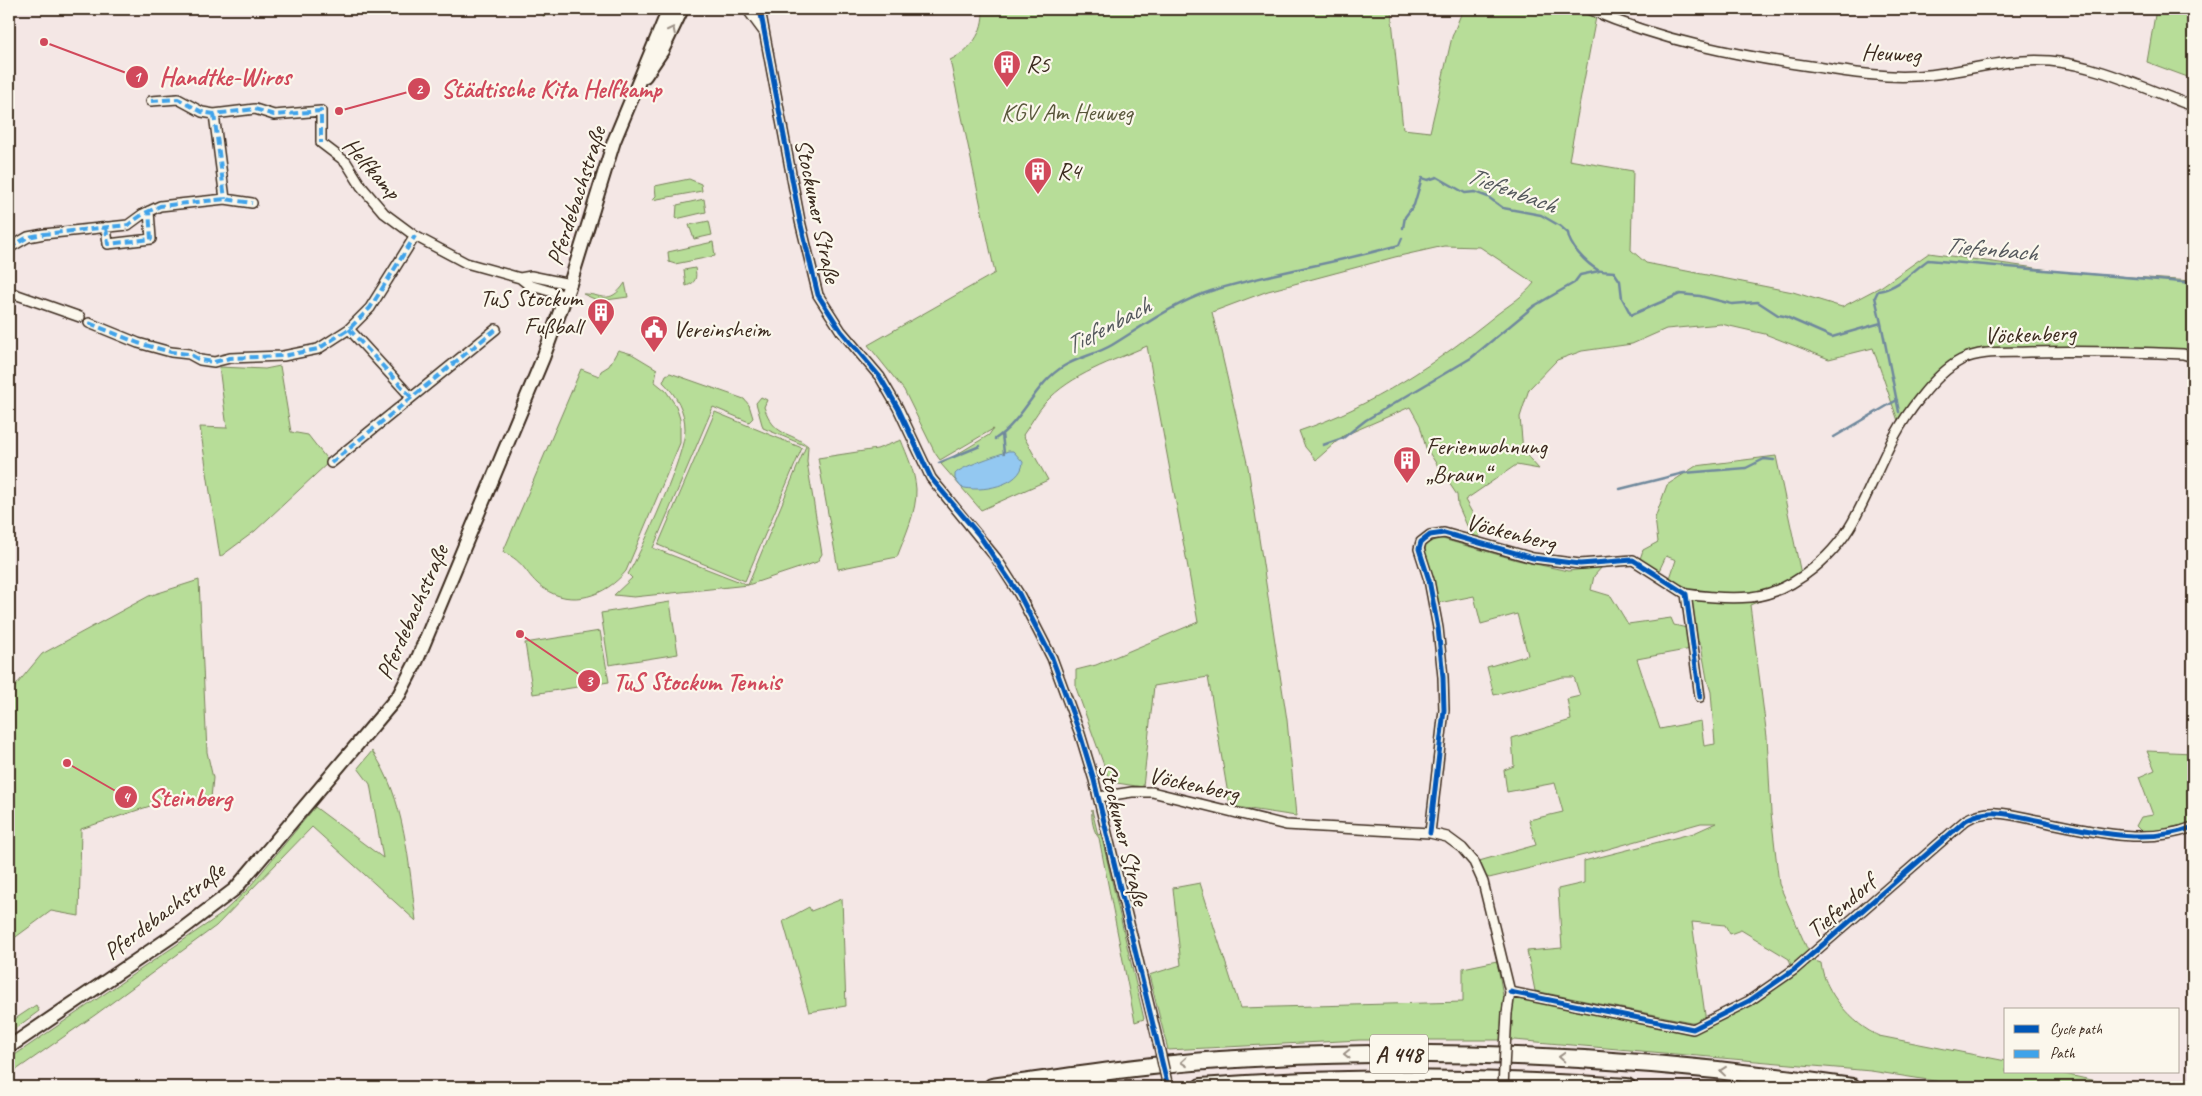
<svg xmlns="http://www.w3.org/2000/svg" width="2202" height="1096" font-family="Caveat,sans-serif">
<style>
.green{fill:#b7dd98;stroke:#79845b}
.water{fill:#93c8f1;stroke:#70899d}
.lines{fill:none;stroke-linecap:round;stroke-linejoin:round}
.stream{stroke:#70899d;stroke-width:2.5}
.street-casing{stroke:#3b2a1e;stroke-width:12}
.secondary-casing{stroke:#3b2a1e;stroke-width:16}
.highway-casing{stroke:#3b2a1e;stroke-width:20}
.street{stroke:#fbf7ec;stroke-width:9}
.secondary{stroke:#fbf7ec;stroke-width:12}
.highway{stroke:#fbf7ec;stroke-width:16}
.street-bridge-casing{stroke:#3b2a1e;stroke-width:12;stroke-linecap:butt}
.street-bridge{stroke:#fbf7ec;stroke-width:9}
.quiet{stroke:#3fa3ea;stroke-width:4;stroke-dasharray:8 4;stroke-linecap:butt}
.cycleway-casing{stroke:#fbf7ec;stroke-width:8}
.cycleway{stroke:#0057b8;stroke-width:5}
.oneway{stroke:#9b9085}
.labels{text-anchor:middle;stroke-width:4.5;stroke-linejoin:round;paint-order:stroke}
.shield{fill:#fbf7ec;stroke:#75685c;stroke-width:1}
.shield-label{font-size:22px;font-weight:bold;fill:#3b2a1e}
.street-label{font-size:24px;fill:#3b2a1e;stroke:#fbf7ec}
.poi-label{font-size:24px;fill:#3b2a1e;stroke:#fbf7ec;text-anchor:start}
.park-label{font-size:24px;fill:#5a573c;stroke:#fbf7ec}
.water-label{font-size:25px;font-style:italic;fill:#55595d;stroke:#fbf7ec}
.leader{fill:none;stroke:#d1495b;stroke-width:2}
.callout-dot{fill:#d1495b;stroke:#fbf7ec;stroke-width:2}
.mark-label{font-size:15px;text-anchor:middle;font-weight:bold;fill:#fff}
.callout-label{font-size:25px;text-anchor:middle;font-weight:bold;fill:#d1495b;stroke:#fbf7ec;stroke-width:4.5;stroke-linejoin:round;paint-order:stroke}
</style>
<rect width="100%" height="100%" fill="#f4e7e5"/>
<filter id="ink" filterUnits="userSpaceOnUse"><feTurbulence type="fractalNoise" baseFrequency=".02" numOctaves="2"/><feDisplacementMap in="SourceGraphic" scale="10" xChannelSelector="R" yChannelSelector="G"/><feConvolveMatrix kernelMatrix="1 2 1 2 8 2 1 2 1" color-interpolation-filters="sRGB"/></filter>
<g filter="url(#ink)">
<path class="green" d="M542,9H585V10L543,16Z
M983,9H1386L1391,10L1403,129L1430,132L1452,37L1463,9H1577L1596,17L1569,160L1633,171L1631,250L1646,263L1793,292L1842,307L1882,286L1929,253L2071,273L2193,281V362L2185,358L1990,356L1984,347L1954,358L1924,385L1898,421L1873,348L1829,359L1765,334L1721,324L1666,329L1632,344L1582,351L1557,360L1529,389L1520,417L1523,451L1539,469L1516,465L1465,500L1479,525L1480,540L1467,536L1468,528L1458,505L1457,495L1426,448L1420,425L1410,407L1343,436L1316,460L1305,447L1299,431C1371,407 1438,362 1496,315C1509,305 1524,296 1534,283L1480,247L1444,246L1395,257L1268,291L1212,312L1248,467L1287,720L1296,816L1230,806L1208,677L1154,686L1143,787L1110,782L1076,688V670L1096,665L1198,622L1147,346C1113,361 1071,374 1045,403C1037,412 1030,425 1023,435L1048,480L981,510L941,464L989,435L993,429L940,460L935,453L904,390L868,345L995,273L950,60C971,50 984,33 983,9Z
M2156,9H2193V79L2147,62Z
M689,179L701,184L702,191L652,200L656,196L655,186Z
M704,199L706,212L676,219L677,205Z
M709,221L712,235L694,239L689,225Z
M713,242L715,256L675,264L669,262L668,252Z
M695,268C697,278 696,283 686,286L684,270Z
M625,283L628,297L599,301L583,294C600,293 609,307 625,283Z
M618,350L632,354L657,369L655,382L666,391L676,406L680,419V443L626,571C606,596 571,608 543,588C525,575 526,562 503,552L581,369L599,376L601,371L609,366Z
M280,366L291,432L308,435L329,462L255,531L220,557L200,427L227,428L219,367L265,369Z
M670,373L744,399L749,405L753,418L749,422L713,407L653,548L748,585L806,446L763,428L756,403L761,397L767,400L764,407C775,438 788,430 808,446L807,462L822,554L817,562L748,585L634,597L614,595L632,578L628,574C642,551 686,453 685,429C685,410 676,395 663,382L666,375Z
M715,412L802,448L745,581L658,545Z
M901,440C907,455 915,472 916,489C917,511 905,536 897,557L838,569L818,458L877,449Z
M1776,456L1801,574L1782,592L1750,605L1767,737L1771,813L1779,884L1812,960L1821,963C1824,992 1853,1025 1879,1036L2006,1061V1072H2056L2121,1087H1973L1871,1071L1514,1040H1360L1168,1050L1149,975L1181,965L1173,888L1200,883L1240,1008L1463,1002V968L1497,961L1503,996L1698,1031L1794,976L1789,959L1741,930L1730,934L1725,925L1692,922L1706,1022H1691L1535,991L1527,951L1562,948L1558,889L1584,883V861L1694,833L1716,823H1701L1601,851L1489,878L1484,875L1479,861L1536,845L1529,820L1563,812L1555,783L1507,792L1504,770L1514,766L1512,738L1571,720L1567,699L1580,696L1574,677H1563L1494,695L1487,667L1528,655L1517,614L1481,624L1474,596L1439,603L1425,552L1426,544L1439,538L1517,560L1568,571L1602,567L1594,576L1591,590L1611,596L1628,624L1671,618L1674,625L1687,628L1691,649L1637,659L1660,729L1701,721L1704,746L1715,744L1711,692L1707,679L1701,645L1694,636L1691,597L1685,586L1676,583L1670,578L1676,560L1666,556L1658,573L1639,562L1643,550L1658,542L1655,518L1667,485L1696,466Z
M199,580L207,752L213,778L211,798L200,802L150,806L81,829L79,916L51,911L9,942V691L12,690L42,654L149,596Z
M670,602L678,654L609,665L601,613Z
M600,631L609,682L533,694L525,643Z
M372,751C405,797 409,865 416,921L312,827L216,926L95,1015L9,1075V1059L219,916L247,890L315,807L383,858L370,784L358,768Z
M2147,751L2193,753V823L2143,833L2136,826L2141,817L2153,815L2139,777L2155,770Z
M1092,810L1098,835L1101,834L1144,1019L1135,1022L1099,838C1093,831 1091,818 1092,810Z
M842,899L846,1006L809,1012L783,921L809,907L811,911Z
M36,1005L39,1011L9,1033V1023Z"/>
<path class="water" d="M1008,451H1013L1023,462C1022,486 979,493 961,487L955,479V474C960,467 996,456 1008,451Z"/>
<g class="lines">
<path class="stream" d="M1403,228L1405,217L1414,205L1422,178L1428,180L1437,177L1465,193L1475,192L1488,197L1503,208L1541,215L1560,226L1568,233C1569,246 1587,264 1598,270C1602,272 1609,271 1614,272L1620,281L1622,298L1631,315L1680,294L1700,296L1732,304L1758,302L1778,315L1784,316L1832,337L1881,323L1875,297L1878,291C1899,288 1912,271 1928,260L2193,283
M1881,323L1899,412
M1002,434L1004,453
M1834,437L1897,400
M995,439C1024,420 1034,384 1064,366C1079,357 1097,354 1112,345C1143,326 1176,302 1211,291C1273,272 1337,263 1399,245L1402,238
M1323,445L1343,438L1366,420L1471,358L1534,306L1574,283L1580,275L1599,271
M939,463L980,446
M1620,489L1684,473L1746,468L1764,459L1774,460"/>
<g class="street-casing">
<path id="street" d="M747,9L764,32
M760,9L800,221L818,295L841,331L880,377L898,408L931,478L996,558L1019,594L1052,658L1080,734L1094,780L1157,1038
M1588,9C1661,41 1739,56 1817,67C1849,72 1883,78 1915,76C1960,74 2004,57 2050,61C2099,65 2147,90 2193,106
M151,101L178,99L202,112L214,114L255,109L274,115L321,111V143L346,162L361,186L384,213L415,236L466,263L520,278L529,285L566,296
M214,114L225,199
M106,227L108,244L151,239L149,211
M9,248L28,237L44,234L128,225L143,214L160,206L225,199L252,203
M520,278L531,276L570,284
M9,292L80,317
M89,323L138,343L171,352L189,354L200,360L214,362L230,358L283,356L318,349L349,329L370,308L415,236
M349,329L411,397
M331,463L496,329
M1686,594C1707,597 1729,599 1751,597C1795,592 1838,553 1857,514C1879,472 1889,436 1920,398C1931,384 1944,369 1961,360C1981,350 2006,353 2028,352C2080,351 2131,352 2183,354L2193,357
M1099,797L1132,792H1152L1286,825L1430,833L1447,837L1462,848L1474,862L1483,882L1510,992L1507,1013
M1430,833L1444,710L1443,677L1438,628L1429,580L1419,549L1421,542L1430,535L1444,533L1533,558L1580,564L1633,560L1686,594L1700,697
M1510,992L1693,1029L1749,1001L1795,969L1966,820C1990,806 2016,816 2041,821C2090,831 2145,846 2193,827"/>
</g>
<g class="secondary-casing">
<path id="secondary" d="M645,76L662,51L682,9
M9,1047L181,930L235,889L399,695L417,660L543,358L570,284L614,141L669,9"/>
</g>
<g class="highway-casing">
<path id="highway" d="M992,1087C1068,1077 1143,1065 1220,1060C1431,1046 1642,1056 1852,1087
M1201,1087C1343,1076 1485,1077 1627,1087"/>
</g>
<use href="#street" class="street"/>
<use href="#secondary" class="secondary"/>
<use href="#highway" class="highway"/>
<g class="street-bridge-casing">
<path id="street-bridge" d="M1157,1038L1168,1087
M1503,1087L1507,1013"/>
</g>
<use href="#street-bridge" class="street-bridge"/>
<path class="quiet" d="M151,101L178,99L202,112L214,114L255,109L274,115L321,111V143
M214,114L225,199
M106,227L108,244L151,239L149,211
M9,248L28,237L44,234L128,225L143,214L160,206L225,199L252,203
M89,323L138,343L171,352L189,354L200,360L214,362L230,358L283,356L318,349L349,329L370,308L415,236
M349,329L411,397
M331,463L496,329"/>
<g class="cycleway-casing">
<path id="cycleway" d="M760,9L800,221L818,295L841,331L880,377L898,408L931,478L979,535L1019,594L1052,658L1080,734L1094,780L1168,1087
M1430,833L1444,710L1443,677L1438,628L1429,580L1419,549L1421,542L1430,535L1444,533L1533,558L1580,564L1633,560L1686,594L1700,697
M1510,992L1693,1029L1749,1001L1795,969L1966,820C1990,806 2016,816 2041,821C2090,831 2145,846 2193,827"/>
</g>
<use href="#cycleway" class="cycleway"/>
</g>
<defs><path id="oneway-chevron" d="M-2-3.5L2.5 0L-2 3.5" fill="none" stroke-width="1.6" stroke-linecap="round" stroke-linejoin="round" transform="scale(1.25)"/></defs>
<g class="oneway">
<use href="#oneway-chevron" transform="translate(672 30) rotate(-63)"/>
<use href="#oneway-chevron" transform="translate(1347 1054) rotate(179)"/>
<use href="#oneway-chevron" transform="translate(1562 1057) rotate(-177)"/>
<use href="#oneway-chevron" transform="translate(1184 1062) rotate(175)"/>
<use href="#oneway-chevron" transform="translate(1723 1071) rotate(-174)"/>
</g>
</g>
<defs>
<g id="building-pin" transform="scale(1.4375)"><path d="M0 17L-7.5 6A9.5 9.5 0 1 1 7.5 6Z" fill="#d1495b" stroke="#fbf7ec"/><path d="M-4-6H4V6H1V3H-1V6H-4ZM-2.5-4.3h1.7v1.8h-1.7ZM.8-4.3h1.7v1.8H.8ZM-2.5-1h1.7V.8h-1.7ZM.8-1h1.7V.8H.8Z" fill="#fff"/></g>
<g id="civic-pin" transform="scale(1.4375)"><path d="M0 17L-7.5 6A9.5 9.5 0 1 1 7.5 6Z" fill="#d1495b" stroke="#fbf7ec"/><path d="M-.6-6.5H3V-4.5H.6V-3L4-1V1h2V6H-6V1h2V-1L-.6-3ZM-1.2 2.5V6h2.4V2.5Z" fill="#fff"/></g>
</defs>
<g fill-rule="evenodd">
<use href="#building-pin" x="1007" y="64"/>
<use href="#building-pin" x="1038" y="171"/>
<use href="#building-pin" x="601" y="312"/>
<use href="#civic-pin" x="654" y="329"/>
<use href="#building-pin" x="1407" y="460"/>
</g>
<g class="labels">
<rect class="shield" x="1370" y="1034.5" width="58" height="39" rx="4"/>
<g class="shield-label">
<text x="1399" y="1062">A 448</text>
</g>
<g class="street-label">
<text transform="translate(1891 53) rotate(3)" y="8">Heuweg</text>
<text transform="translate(372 168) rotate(48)" y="8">Helfkamp</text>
<text transform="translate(576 196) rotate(-72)" y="8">Pferdebachstraße</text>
<text transform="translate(818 211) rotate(78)" y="8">Stockumer Straße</text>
<text transform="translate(2030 334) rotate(-2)" y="8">Vöckenberg</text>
<text transform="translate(1511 532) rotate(14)" y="8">Vöckenberg</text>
<text transform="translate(412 612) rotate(-66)" y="8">Pferdebachstraße</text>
<text transform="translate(1194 784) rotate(12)" y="8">Vöckenberg</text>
<text transform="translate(1124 834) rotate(76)" y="8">Stockumer Straße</text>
<text transform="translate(1841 906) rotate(-41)" y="8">Tiefendorf</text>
<text transform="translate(164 911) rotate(-37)" y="8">Pferdebachstraße</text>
</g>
<g class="poi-label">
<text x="1026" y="72">R5</text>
<text x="1057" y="179">R4</text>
<text x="582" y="306" text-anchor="end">TuS Stockum<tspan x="582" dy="28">Fußball</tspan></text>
<text x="673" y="337">Vereinsheim</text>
<text x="1426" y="454">Ferienwohnung<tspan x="1426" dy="28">„Braun“</tspan></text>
</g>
<g class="park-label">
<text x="1067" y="120">KGV Am Heuweg</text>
</g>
<g class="water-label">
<text transform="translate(1512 189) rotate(20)" y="9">Tiefenbach</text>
<text transform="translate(1991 248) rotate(5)" y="9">Tiefenbach</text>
<text transform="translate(1107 325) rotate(-28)" y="9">Tiefenbach</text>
</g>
</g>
<path class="leader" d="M44 42L137 77M339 111L419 89M520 634L589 681M67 763L126 797"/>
<g class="callout-dot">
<circle cx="44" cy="42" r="5"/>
<circle cx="339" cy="111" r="5"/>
<circle cx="520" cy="634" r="5"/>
<circle cx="67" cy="763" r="5"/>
<circle cx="137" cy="77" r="12"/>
<circle cx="419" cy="89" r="12"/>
<circle cx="589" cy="681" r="12"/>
<circle cx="126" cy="797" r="12"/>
</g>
<g class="mark-label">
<text x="137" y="82">1</text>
<text x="419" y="94">2</text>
<text x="589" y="686">3</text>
<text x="126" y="802">4</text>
</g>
<g class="callout-label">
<text x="225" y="85">Handtke-Wiros</text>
<text x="551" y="97">Städtische Kita Helfkamp</text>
<text x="697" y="690">TuS Stockum Tennis</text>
<text x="190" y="806">Steinberg</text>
</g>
<rect width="2202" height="1096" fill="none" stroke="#fbf7ec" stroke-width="30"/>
<rect x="15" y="15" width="2172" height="1066" fill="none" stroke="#3b2a1e" stroke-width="2" filter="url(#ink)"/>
<rect x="2004" y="1008" width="175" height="65" fill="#fbf7ec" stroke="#aea59a"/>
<rect x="2014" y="1025" width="25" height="8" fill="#0057b8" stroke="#aea59a"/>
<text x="2050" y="1034" font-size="15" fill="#3b2a1e">Cycle path</text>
<rect x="2014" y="1050" width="25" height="8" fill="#3fa3ea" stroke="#aea59a"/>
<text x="2050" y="1058" font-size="15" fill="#3b2a1e">Path</text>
</svg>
